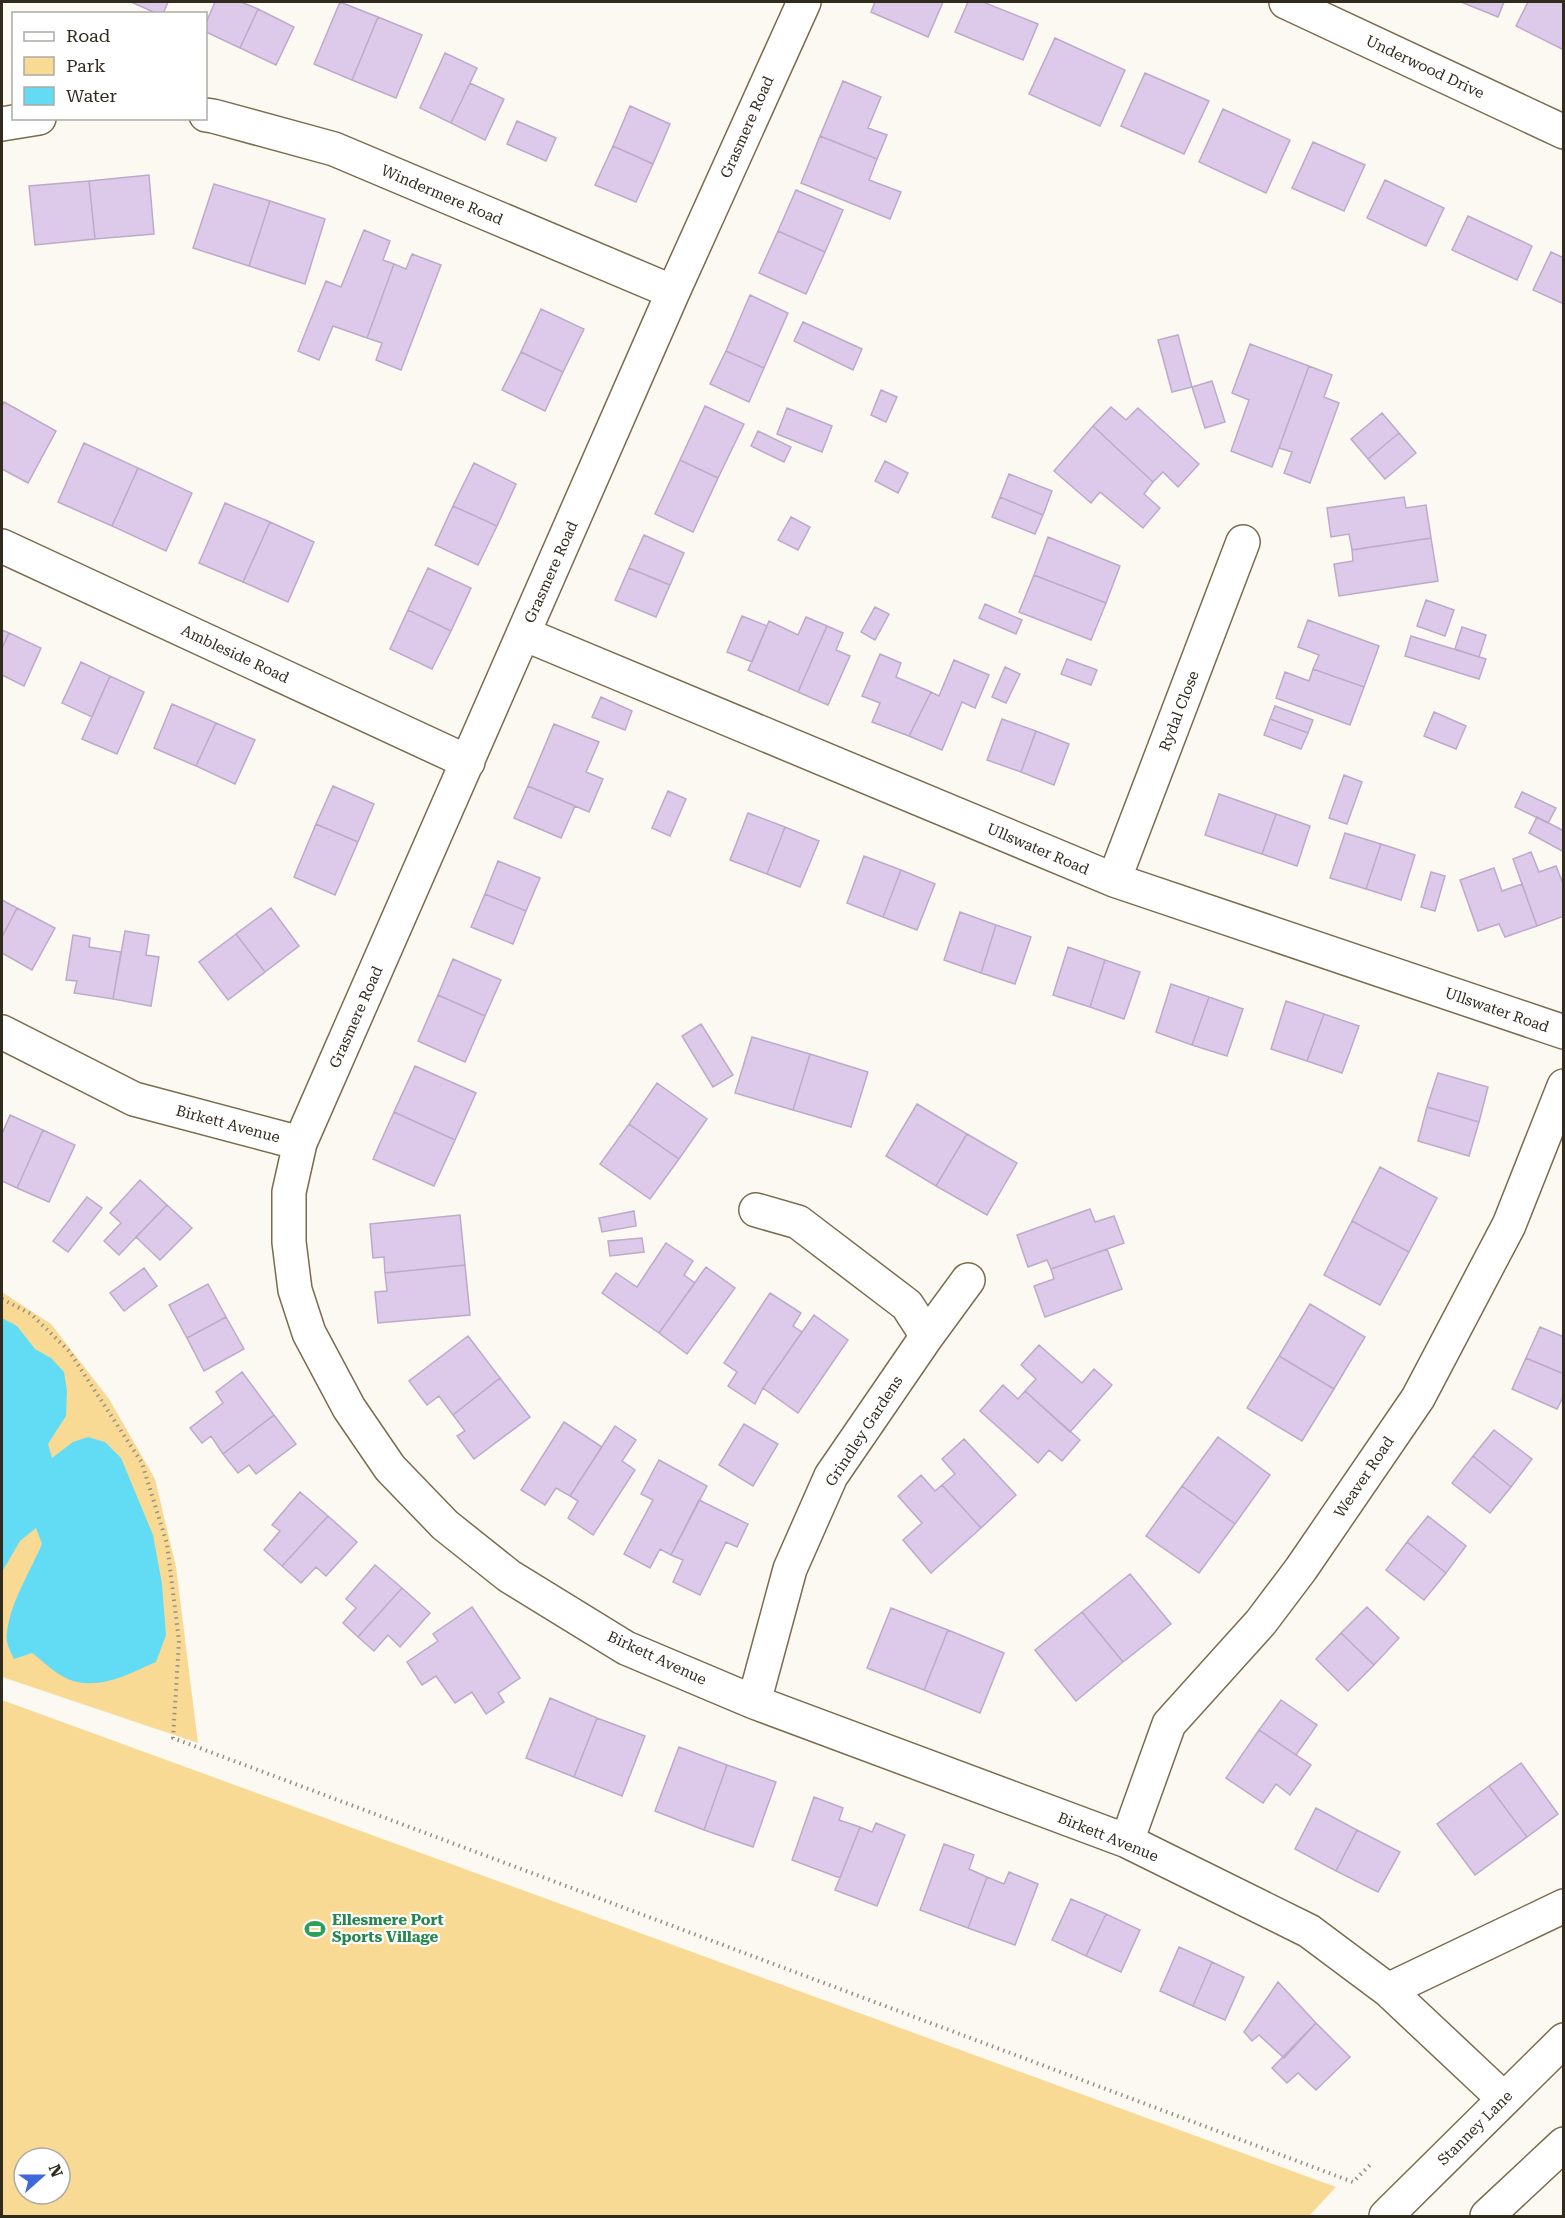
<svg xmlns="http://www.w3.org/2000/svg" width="1565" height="2218" font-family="'Roboto Serif',serif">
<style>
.green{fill:#f9da95;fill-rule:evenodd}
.water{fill:#61dcf4}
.building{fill:#ddcaea;stroke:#bdaac9;stroke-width:1.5}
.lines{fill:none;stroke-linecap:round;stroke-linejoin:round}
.street-casing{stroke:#7a6c4d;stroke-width:36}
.secondary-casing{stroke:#7a6c4d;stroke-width:36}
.path{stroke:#969187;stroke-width:4;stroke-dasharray:1.5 4.5;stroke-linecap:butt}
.street{stroke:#fff;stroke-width:33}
.secondary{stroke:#fff;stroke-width:33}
.labels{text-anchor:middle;stroke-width:4.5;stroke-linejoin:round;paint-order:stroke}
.street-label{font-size:15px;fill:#312b1e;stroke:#fff}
.leisure-label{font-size:15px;font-weight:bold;fill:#27864d;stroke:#fff;text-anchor:start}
</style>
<rect width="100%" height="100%" fill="#fcf9f2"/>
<path class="green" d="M2,1292L51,1324L109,1399L155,1479L176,1567L198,1743L2,1677Z
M2,1700L1336,2187L1309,2216H2ZM24,2158H60V2194H24Z"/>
<path class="water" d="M2,1318L17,1326L35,1349L51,1358L64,1372L67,1391L66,1416L48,1444L52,1458L73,1442L88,1437L105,1442L121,1458L153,1535L162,1584L166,1635L156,1662C126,1675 94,1694 62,1676C51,1670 42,1660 32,1653L14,1659C10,1651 5,1641 7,1632C11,1601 30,1572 42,1544L36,1528L20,1541L2,1572Z"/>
<path class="building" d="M131,2H168L163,14H158Z
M215,2H241L258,9L240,48L206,32V23Z
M340,2L378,17L352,80L314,64Z
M875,2H943L928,37L871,12Z
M968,2H983L1038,24L1023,60L955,32Z
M1461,2H1504L1498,17Z
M1528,2H1564V50L1516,26Z
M258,9L294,27L276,65L240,48Z
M378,17L422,35L396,98L352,80Z
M1055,38L1125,70L1100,126L1029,94Z
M445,53L477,68L451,123L420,108Z
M1145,73L1209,101L1184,154L1121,126Z
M843,81L881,97L868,128L887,135L877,159L820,136Z
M470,83L504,99L485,140L451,123Z
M630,106L670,124L653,164L613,146Z
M1223,109L1290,140L1266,193L1199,162Z
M517,121L556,138L546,161L507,144Z
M820,136L877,159L869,180L901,192L890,219L801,183Z
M1313,142L1365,165L1344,211L1292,188Z
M613,146L653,164L636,202L595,185Z
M149,175L154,234L95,239L89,181Z
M1385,180L1444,208L1426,246L1367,218Z
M89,181L95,239L35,245L29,186Z
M214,184L270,201L249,266L193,248Z
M796,190L843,210L825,252L778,231Z
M270,201L325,219L305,284L249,266Z
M1468,216L1532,246L1517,280L1452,250Z
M364,230L390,241L383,260L394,264L367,338L333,326L319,360L298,351L326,281L341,287Z
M778,231L825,252L806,294L759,273Z
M1551,252L1564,258V304L1533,290Z
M412,254L441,265L401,370L376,360L382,343L367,338L394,264L406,269Z
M750,295L788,313L764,368L726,351Z
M541,309L584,329L563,372L521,352Z
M803,322L862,349L853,370L794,341Z
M1178,335L1192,387L1172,392L1158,340Z
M1250,344L1309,366L1272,467L1231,451L1249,400L1232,393Z
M726,351L764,368L749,402L710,384Z
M521,352L563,372L545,411L502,390Z
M1309,366L1332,375L1324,397L1339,403L1310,483L1284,473L1292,452L1279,448Z
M1212,381L1225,422L1205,428L1192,387Z
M881,390L897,397L886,422L871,415Z
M4,402L56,431L28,483L2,469V407Z
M705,406L744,424L718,478L680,460Z
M1111,407L1126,420L1138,408L1199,464L1178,487L1163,472L1153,482L1093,426Z
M787,408L832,426L822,452L777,434Z
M1382,413L1399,433L1368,459L1351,439Z
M1093,426L1153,482L1144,494L1160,508L1143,528L1100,492L1091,503L1054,471Z
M758,431L791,447L784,462L751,446Z
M1399,433L1416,453L1385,479L1368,459Z
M84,443L138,468L112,526L58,502Z
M680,460L718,478L693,532L655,514Z
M885,461L908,473L898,493L875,481Z
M474,463L516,484L497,526L453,506Z
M138,468L192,493L166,551L112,526Z
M1009,474L1052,491L1043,515L1000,497Z
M1000,497L1043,515L1035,534L992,517Z
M1404,497L1406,508L1426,505L1431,538L1352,550L1349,534L1331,537L1327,508Z
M225,503L270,522L243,582L199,563Z
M453,506L497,526L478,565L435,545Z
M791,517L810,527L798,550L778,540Z
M270,522L314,542L288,602L243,582Z
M644,535L684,553L670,585L629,568Z
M1048,537L1120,566L1106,603L1034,575Z
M1431,538L1438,581L1339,596L1334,564L1353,561L1352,550Z
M428,568L471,588L451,631L408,610Z
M629,568L670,585L656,617L615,600Z
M1034,575L1106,603L1091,640L1019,612Z
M1426,600L1454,610L1445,636L1417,626Z
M985,604L1022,620L1016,634L979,618Z
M875,607L889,614L875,640L861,632Z
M408,610L451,631L432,669L390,649Z
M742,616L767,626L752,662L727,652Z
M806,617L827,626L798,692L748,670L769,621L798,635Z
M1308,620L1379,646L1364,687L1313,669L1319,655L1298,647Z
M827,626L843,633L836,650L850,656L828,705L798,692Z
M1462,627L1486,635L1479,657L1455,649Z
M2,630L9,633L2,648Z
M9,633L41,648L24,686L2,675V648Z
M1411,636L1486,659L1479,679L1405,656Z
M880,654L901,663L896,677L931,692L909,736L872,722L880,703L862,696Z
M1067,659L1097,670L1091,685L1061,674Z
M954,660L989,675L975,708L962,702L942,750L909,736L931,692L939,696Z
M81,662L110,676L92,717L62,703Z
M1005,667L1020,674L1006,703L992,697Z
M1313,669L1364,687L1350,725L1276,698L1285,672L1309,681Z
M110,676L144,692L117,754L82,739Z
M601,697L632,711L625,730L592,717Z
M172,704L216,723L196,766L154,748Z
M1275,706L1313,720L1308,733L1270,719Z
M1434,712L1466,726L1456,749L1424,736Z
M1002,719L1036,731L1021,772L987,760Z
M1270,719L1308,733L1301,749L1264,735Z
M216,723L255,740L235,784L196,766Z
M554,724L599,742L586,772L603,779L589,812L528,786Z
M1036,731L1069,744L1054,785L1021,772Z
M1344,775L1362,782L1347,824L1329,818Z
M333,786L374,804L358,842L316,824Z
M528,786L575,806L561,838L514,818Z
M668,791L686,799L670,836L652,828Z
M1522,792L1556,808L1548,823L1515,807Z
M1219,794L1276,814L1262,854L1205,835Z
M748,813L785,827L767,874L730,860Z
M1276,814L1310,826L1297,866L1262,854Z
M1537,817L1564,831V852L1529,833Z
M316,824L358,842L335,895L294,877Z
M785,827L819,841L800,887L767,874Z
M1345,833L1381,844L1366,889L1330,878Z
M1381,844L1415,855L1401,900L1366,889Z
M1531,852L1539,872L1556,866L1564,886V916L1537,926L1513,859Z
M864,856L901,870L883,917L847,903Z
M498,861L540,878L526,911L485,894Z
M1494,868L1502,891L1522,884L1537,926L1505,937L1499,924L1478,931L1460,880Z
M901,870L935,884L917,930L883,917Z
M1431,872L1445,876L1435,911L1421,907Z
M485,894L526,911L513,944L471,927Z
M2,900L17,908L2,937Z
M17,908L55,928L32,970L2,953V937Z
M271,908L299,946L265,972L236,934Z
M960,912L996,925L981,973L944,960Z
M996,925L1031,937L1015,984L981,973Z
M125,931L149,935L146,955L159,957L151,1006L113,999Z
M236,934L265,972L228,1000L199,962Z
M73,935L90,938L89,947L121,952L113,999L74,993L77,981L66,980Z
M1068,947L1105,960L1090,1007L1053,995Z
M453,959L501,980L485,1016L438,995Z
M1105,960L1140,972L1124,1019L1090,1007Z
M1171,984L1209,997L1192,1045L1156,1032Z
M438,995L485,1016L465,1062L418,1041Z
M1209,997L1243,1009L1227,1056L1192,1045Z
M1286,1001L1324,1014L1307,1061L1271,1049Z
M1324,1014L1359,1026L1342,1073L1307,1061Z
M701,1024L733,1075L713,1087L682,1036Z
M752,1037L810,1054L793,1110L735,1093Z
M810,1054L868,1072L851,1127L793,1110Z
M415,1066L476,1093L455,1140L394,1112Z
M1438,1073L1488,1087L1479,1122L1427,1107Z
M657,1083L707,1119L679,1159L629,1124Z
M917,1104L967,1134L936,1186L886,1156Z
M1427,1107L1479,1122L1469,1156L1418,1141Z
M394,1112L455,1140L434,1186L373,1159Z
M10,1115L43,1130L17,1188L2,1181V1134Z
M629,1124L679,1159L650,1199L600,1164Z
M43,1130L75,1145L49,1202L17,1188Z
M967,1134L1017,1163L987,1215L936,1186Z
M1380,1167L1437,1198L1409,1252L1352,1221Z
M140,1180L167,1205L119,1255L104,1241L121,1223L110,1213Z
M87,1197L102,1208L68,1252L53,1241Z
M167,1205L192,1228L160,1260L136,1237Z
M1090,1209L1095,1222L1114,1216L1124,1243L1051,1269L1047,1260L1028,1267L1017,1235Z
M634,1211L636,1226L602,1232L599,1218Z
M460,1215L465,1265L385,1273L384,1257L373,1258L370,1224Z
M1352,1221L1409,1252L1380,1305L1324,1275Z
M642,1238L644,1252L610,1256L608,1241Z
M666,1243L693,1261L684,1275L695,1283L659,1333L602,1293L616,1273L637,1287Z
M1107,1249L1122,1289L1045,1317L1034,1286L1054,1279L1051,1269Z
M465,1265L470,1315L378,1323L375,1292L387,1291L385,1273Z
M706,1267L735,1288L687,1354L659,1333Z
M144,1268L157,1286L124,1311L110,1293Z
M208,1284L226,1317L187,1338L169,1305Z
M770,1293L801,1313L793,1326L802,1332L763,1388L755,1404L728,1386L737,1372L724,1363Z
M1310,1304L1365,1337L1334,1389L1279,1356Z
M814,1315L848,1340L798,1413L763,1388Z
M226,1317L244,1349L204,1371L187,1338Z
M1540,1327L1564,1337V1374L1526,1358Z
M468,1336L500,1378L453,1415L439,1396L427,1405L409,1381Z
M1039,1345L1082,1383L1094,1369L1112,1385L1070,1432L1025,1391L1036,1379L1021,1365Z
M1279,1356L1334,1389L1302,1441L1247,1408Z
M1526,1358L1564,1374V1395L1557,1409L1512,1389Z
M242,1372L274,1415L223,1454L211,1436L202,1443L190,1428L223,1403L216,1392Z
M500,1378L530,1417L474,1459L457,1436L465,1431L453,1415Z
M1003,1385L1018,1399L1025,1391L1080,1440L1062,1461L1049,1450L1038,1463L980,1411Z
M274,1415L296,1444L256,1474L249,1465L238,1473L223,1454Z
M564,1422L602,1447L570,1496L556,1488L545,1505L521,1490Z
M744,1424L778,1444L753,1486L719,1465Z
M615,1426L636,1440L622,1461L635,1470L593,1535L568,1518L578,1501L570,1496Z
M1494,1430L1532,1459L1511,1487L1473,1456Z
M1218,1437L1270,1475L1235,1524L1182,1486Z
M964,1439L1016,1495L981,1528L942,1485L955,1474L942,1459Z
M1473,1456L1511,1487L1490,1513L1452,1483Z
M659,1460L707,1486L671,1555L660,1549L650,1568L624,1554L653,1500L641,1494Z
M921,1475L935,1491L942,1485L981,1528L931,1573L903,1540L922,1523L898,1496Z
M1182,1486L1235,1524L1199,1573L1146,1536Z
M300,1492L328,1516L282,1566L264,1550L280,1531L272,1525Z
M699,1500L748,1524L737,1547L726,1542L700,1595L673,1582L683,1560L671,1555Z
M328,1516L357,1542L326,1576L316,1567L301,1583L282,1566Z
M1428,1516L1466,1546L1446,1573L1407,1542Z
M1407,1542L1446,1573L1424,1600L1386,1570Z
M375,1565L402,1588L358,1637L343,1623L356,1608L346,1599Z
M1130,1574L1171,1624L1123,1662L1082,1612Z
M402,1588L430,1613L400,1647L388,1635L374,1651L358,1637Z
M472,1607L520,1678L498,1693L504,1702L486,1714L472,1692L455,1703L436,1676L422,1685L407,1662L438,1641L433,1634Z
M1367,1607L1399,1638L1374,1665L1341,1633Z
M891,1608L948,1630L924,1690L867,1668Z
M1082,1612L1123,1662L1076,1701L1035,1650Z
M948,1630L1004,1653L980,1713L924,1690Z
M1341,1633L1374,1665L1348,1691L1316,1659Z
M550,1698L597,1718L574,1777L526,1758Z
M1281,1700L1317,1725L1296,1755L1259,1730Z
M597,1718L645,1736L622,1796L574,1777Z
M1259,1730L1311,1765L1290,1795L1276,1784L1263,1803L1226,1778Z
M679,1747L727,1765L704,1830L655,1811Z
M1521,1763L1558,1814L1527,1837L1489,1786Z
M727,1765L776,1782L753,1847L704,1830Z
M1489,1786L1527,1837L1475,1875L1437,1824Z
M814,1797L843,1808L839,1820L860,1827L840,1878L792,1860Z
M1316,1808L1357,1830L1336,1871L1295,1849Z
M876,1823L905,1835L877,1906L835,1890L860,1827L872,1832Z
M1357,1830L1400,1852L1378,1892L1336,1871Z
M944,1844L974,1855L969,1869L987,1877L968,1928L920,1910Z
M1009,1872L1038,1884L1015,1945L968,1928L987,1877L1004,1884Z
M1071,1899L1106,1914L1086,1956L1052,1940Z
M1106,1914L1140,1930L1121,1972L1086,1956Z
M1179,1947L1212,1962L1193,2006L1160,1991Z
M1212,1962L1244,1977L1225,2020L1193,2006Z
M1278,1982L1316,2023L1284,2058L1259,2035L1252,2041L1244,2032Z
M1316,2023L1350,2057L1316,2090L1298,2073L1287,2083L1272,2068Z"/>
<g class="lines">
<g class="street-casing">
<path id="street" d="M206,115L213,116L334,149L673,292
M2,124L39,118
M2,546L468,762
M524,634L1114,880L1564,1032
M1114,880L1243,542
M2,1032L134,1099L300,1143L289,1192V1242L295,1290L309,1333L349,1408L390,1468L445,1525L509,1576L626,1648L754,1702L1127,1841L1309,1931L1388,1990L1504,2099
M300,1143L673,292L804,2
M927,1336L968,1280
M754,1702L790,1569L831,1476L927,1336L907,1305L798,1222L756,1210
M1127,1841L1169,1724L1261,1622L1301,1569L1418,1398L1509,1225L1564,1086
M1388,1990L1564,1906
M1487,2216L1564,2144"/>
</g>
<g class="secondary-casing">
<path id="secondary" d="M1286,2L1564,132
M1386,2216L1564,2040"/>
</g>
<path class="path" d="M2,1299L31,1314L69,1351L142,1463L167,1544L179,1641L173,1738L1353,2182L1370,2165"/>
<use href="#street" class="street"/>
<use href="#secondary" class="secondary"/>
</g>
<defs>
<g id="stadium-bare" transform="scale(1.62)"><path d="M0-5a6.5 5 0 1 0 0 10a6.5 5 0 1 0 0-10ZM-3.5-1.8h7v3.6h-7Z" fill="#2e9e5b" stroke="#fff" stroke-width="2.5" paint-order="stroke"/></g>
</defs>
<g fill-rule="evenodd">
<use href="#stadium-bare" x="315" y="1929"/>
</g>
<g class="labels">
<g class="street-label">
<text transform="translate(1425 67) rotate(25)" y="5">Underwood Drive</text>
<text transform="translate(747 127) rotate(-66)" y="5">Grasmere Road</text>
<text transform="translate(442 195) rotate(23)" y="5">Windermere Road</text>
<text transform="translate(551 572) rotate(-66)" y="5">Grasmere Road</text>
<text transform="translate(235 654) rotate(25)" y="5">Ambleside Road</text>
<text transform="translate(1179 711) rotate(-69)" y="5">Rydal Close</text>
<text transform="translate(1038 849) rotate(23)" y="5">Ullswater Road</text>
<text transform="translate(1497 1010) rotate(19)" y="5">Ullswater Road</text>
<text transform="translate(356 1017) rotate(-66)" y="5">Grasmere Road</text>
<text transform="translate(228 1124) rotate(15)" y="5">Birkett Avenue</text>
<text transform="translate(864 1431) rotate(-57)" y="5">Grindley Gardens</text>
<text transform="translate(1364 1477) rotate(-56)" y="5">Weaver Road</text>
<text transform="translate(657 1658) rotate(25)" y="5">Birkett Avenue</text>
<text transform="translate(1108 1837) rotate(22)" y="5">Birkett Avenue</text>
<text transform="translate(1475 2128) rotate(-45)" y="5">Stanney Lane</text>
</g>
<g class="leisure-label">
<text x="332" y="1925">Ellesmere Port<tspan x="332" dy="17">Sports Village</tspan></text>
</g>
</g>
<rect width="1565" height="2218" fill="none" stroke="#312b1e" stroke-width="6"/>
<rect x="12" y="12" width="195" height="108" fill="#ffffff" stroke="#adaaa5" stroke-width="1.5"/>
<rect x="24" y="32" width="30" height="9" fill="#ffffff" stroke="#adaaa5" stroke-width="1.5"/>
<text x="66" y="42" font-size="18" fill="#312b1e">Road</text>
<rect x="24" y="57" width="30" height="18" fill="#f9da95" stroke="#adaaa5" stroke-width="1.5"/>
<text x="66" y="72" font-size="18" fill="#312b1e">Park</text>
<rect x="24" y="87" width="30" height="18" fill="#61dcf4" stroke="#adaaa5" stroke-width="1.5"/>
<text x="66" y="102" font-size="18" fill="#312b1e">Water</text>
<g transform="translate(42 2176) rotate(69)"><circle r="28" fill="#ffffff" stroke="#adaaa5" stroke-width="1.5"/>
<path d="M0-4.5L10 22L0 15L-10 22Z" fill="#3e69da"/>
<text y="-9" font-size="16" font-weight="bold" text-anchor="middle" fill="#312b1e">N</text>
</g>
</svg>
